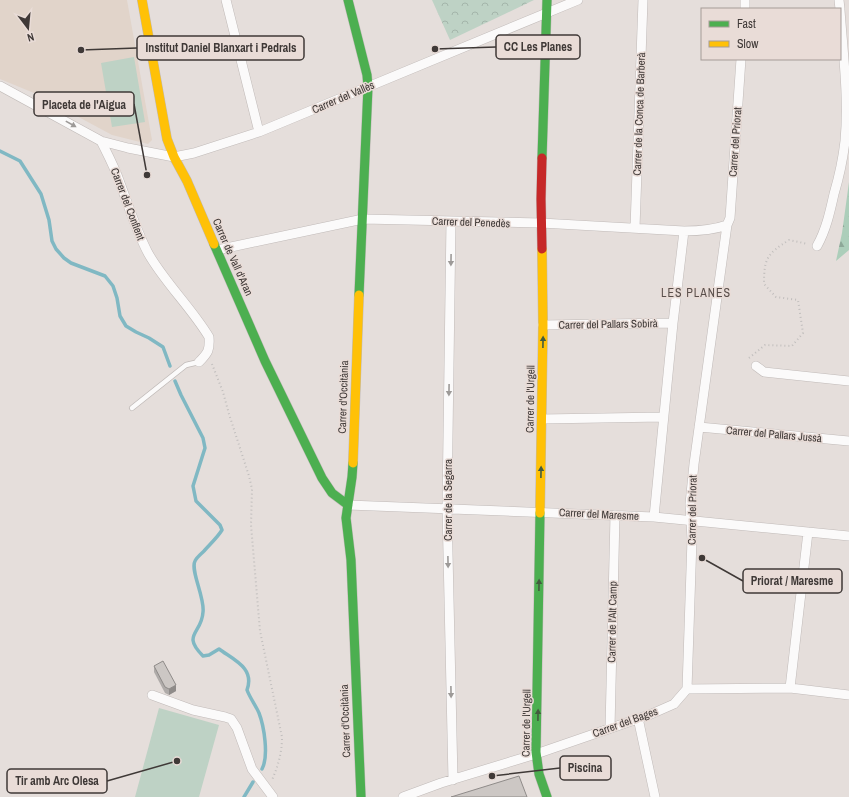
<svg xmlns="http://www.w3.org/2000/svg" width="849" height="797" font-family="'Archivo Narrow',sans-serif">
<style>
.education{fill:#e1d4ca}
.forest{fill:url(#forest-firs)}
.park{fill:url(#park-crowns)}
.pitch{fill:#bed2c5}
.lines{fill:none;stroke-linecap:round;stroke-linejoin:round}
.stream{stroke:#80b8c3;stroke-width:3.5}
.lane-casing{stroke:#c0bab8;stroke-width:6}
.street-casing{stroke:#c0bab8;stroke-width:10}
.fast-casing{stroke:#c0bab8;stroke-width:10}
.slow-casing{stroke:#c0bab8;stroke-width:10}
.jam-casing{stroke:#c0bab8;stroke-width:10}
.path{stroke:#c1bebd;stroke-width:2;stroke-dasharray:1 3;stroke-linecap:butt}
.lane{stroke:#fbfafa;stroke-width:4.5}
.street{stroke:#fbfafa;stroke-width:9}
.fast{stroke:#4caf50;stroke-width:9}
.slow{stroke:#ffc107;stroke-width:9}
.jam{stroke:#c62828;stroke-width:9}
.wall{fill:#afaba9}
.shaded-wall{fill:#8f8b89}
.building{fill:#ccc7c4;stroke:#8f8b89}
.oneway{fill:#9d9a98}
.oneway2{fill:#435c3e}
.labels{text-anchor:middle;stroke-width:3;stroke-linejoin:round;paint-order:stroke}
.street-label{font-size:11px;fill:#3f3937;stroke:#e9dcd7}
.neighbourhood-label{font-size:12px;letter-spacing:1px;fill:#5a4f4b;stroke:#e9dcd7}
.leader{fill:none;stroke:#3f3937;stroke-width:1.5}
.callout-dot{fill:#3f3937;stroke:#e9dcd7;stroke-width:1.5}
.callout{fill:#e9dcd7;stroke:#3f3937;stroke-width:1.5}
.callout-label{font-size:12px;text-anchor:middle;font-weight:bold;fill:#3f3937}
</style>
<defs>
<pattern id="forest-firs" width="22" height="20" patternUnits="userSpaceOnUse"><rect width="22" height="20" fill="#acceba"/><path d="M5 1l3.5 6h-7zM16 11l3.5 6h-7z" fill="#8da898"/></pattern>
<pattern id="park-crowns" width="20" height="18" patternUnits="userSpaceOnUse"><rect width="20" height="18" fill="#bed2c5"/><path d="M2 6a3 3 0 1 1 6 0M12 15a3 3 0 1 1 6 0" fill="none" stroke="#a4b5aa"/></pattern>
</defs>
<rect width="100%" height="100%" fill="#e5dedb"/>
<path class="education" d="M0,0H127L152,140L148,144L112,135L34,93L0,79Z"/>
<path class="forest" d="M849,182V250L836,261L842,233Z"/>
<path class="park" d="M432,0H534L450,40Z"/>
<path class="pitch" d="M134,57L145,122L112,127L101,63Z
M159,708L219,725L199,797H135Z"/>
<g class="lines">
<path class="stream" d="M0,151L20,161L41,194L49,220L52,241L56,249L64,258L71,263L105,276L113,286L117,298L120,316L126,326L136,332L149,338L163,347L170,366
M175,381L181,395L203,438L205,448L193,486L196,501L220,525L222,530C217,538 210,544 204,551C201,554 197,557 195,561C190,570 205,598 203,612C202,634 181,634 203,656L209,655L219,649C234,660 255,668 247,690C250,698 256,706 259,713C264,726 269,756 262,769
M244,797L253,782"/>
<g class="lane-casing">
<path id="lane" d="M132,408L186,365L199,362"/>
</g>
<g class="street-casing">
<path id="street" d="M226,0L259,132
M839,0L840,9
M745,9V0
M0,86L101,141L128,148L174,157L194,153L259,132L578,0
M101,141C108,155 115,168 120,183C129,207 136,230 148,253C165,283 191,307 209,337C210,350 208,353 199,362
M451,221L447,508L453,780
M635,228L643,0
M817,246C826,230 830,212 834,194C839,177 843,159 845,141C849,99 843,52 840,10
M217,250L363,219L541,223L684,231C699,231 713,230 727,225
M543,325L673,323
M756,366L764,372L849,381
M542,419L663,417
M699,427L849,441
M348,505L654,517L849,536
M654,517L673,323L684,231
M790,688L808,532
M687,689L692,539L690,504L694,464L727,225L730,218L741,59
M152,695L193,710L225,717L231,719L237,728L252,769L273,797
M638,718L655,797
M610,728L615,515
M403,797L441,783L536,754L649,715L674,704L687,689L790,688L849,695"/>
</g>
<g class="fast-casing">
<path id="fast" d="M348,0L367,75L368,87L359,295
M542,158L547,0
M214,244L265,361L322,478L332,493L348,505
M353,463L352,477L346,518L351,560L361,797
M540,513L536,752L539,774L547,797"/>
</g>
<g class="slow-casing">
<path id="slow" d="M142,0L167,139L174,157L187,181L214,244
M353,463L359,295
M540,513L543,325L542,249"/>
</g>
<g class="jam-casing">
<path id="jam" d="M542,249L541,199L542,158"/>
</g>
<path class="path" d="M749,358L765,345L792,346L803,333L798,300L776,297L764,284C764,258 767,254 789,240L808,244
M212,364L223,392L229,414L249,476L252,489L251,525L260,631L282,737C282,753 278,766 272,780"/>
<use href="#lane" class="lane"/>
<use href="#street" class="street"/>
<use href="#fast" class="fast"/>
<use href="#slow" class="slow"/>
<use href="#jam" class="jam"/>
</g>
<path class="wall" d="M154,666L176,691L169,695L165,693L154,672Z"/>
<path class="shaded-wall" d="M176,685V691L169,695V689Z"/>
<path class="building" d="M163,661L176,685L169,689L165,687L154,666Z
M519,776L527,797H451Z"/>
<defs><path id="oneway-solid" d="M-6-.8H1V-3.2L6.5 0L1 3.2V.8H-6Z"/></defs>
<g class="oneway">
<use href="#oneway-solid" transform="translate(71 124) rotate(29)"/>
<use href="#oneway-solid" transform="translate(451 260) rotate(91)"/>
<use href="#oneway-solid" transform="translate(449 390) rotate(91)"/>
<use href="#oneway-solid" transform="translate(448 562) rotate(89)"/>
<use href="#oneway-solid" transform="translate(451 692) rotate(89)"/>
</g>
<g class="oneway2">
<use href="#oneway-solid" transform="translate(543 342) rotate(-89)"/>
<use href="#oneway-solid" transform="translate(541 472) rotate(-89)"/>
<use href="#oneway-solid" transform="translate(539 585) rotate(-89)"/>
<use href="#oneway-solid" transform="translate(538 715) rotate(-89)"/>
</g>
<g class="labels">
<g class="street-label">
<text transform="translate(343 97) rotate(-23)" y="4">Carrer del Vallès</text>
<text transform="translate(639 114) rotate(-88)" y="4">Carrer de la Conca de Barberà</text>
<text transform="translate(735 142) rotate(-86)" y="4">Carrer del Priorat</text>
<text transform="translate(128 204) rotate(69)" y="4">Carrer del Conflent</text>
<text transform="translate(471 222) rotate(2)" y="4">Carrer del Penedès</text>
<text transform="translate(233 257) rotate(66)" y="4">Carrer de Vall d'Aran</text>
<text transform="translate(608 324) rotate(-1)" y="4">Carrer del Pallars Sobirà</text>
<text transform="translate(343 397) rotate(-88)" y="4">Carrer d'Occitània</text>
<text transform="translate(530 399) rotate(-89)" y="4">Carrer de l'Urgell</text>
<text transform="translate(774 434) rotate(5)" y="4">Carrer del Pallars Jussà</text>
<text transform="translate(448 500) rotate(-90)" y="4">Carrer de la Segarra</text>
<text transform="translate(692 510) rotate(-89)" y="4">Carrer del Priorat</text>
<text transform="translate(599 514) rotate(3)" y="4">Carrer del Maresme</text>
<text transform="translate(612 622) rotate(-89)" y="4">Carrer de l'Alt Camp</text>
<text transform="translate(345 721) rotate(-92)" y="4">Carrer d'Occitània</text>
<text transform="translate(625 722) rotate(-20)" y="4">Carrer del Bages</text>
<text transform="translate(526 723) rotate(-89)" y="4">Carrer de l'Urgell</text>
</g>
<g class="neighbourhood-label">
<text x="696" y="297">LES PLANES</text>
</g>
</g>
<path class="leader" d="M435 49L496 47M81 50L137 48M147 175L134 104M702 558L743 581M492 776L560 768M177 761L107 781"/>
<g class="callout-dot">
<circle cx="435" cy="49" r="4"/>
<circle cx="81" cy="50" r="4"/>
<circle cx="147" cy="175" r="4"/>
<circle cx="702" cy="558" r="4"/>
<circle cx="492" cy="776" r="4"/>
<circle cx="177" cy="761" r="4"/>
</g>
<g class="callout">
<rect x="496" y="35" width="84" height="24" rx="4"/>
<rect x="137" y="36" width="167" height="24" rx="4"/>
<rect x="34" y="92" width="100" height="24" rx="4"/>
<rect x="743" y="569" width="99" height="24" rx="4"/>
<rect x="560" y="756" width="51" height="24" rx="4"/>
<rect x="7" y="769" width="100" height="24" rx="4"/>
</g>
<g class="callout-label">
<text x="538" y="51">CC Les Planes</text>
<text x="221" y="52">Institut Daniel Blanxart i Pedrals</text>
<text x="84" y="109">Placeta de l'Aigua</text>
<text x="792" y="585">Priorat / Maresme</text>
<text x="585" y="772">Piscina</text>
<text x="57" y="785">Tir amb Arc Olesa</text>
</g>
<rect x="701" y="8" width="140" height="52" fill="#e9dcd7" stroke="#a59b97"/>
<rect x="709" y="21" width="20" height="6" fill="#4caf50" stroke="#a59b97"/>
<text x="737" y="28" font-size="12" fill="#3f3937">Fast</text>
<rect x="709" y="41" width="20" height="6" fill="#ffc107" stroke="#a59b97"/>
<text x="737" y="48" font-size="12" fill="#3f3937">Slow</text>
<g transform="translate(28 28) rotate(164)" stroke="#e9dcd7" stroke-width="3" paint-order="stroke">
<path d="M0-3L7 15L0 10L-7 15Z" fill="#3f3937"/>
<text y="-6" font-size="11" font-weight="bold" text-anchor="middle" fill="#3f3937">N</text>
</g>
</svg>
